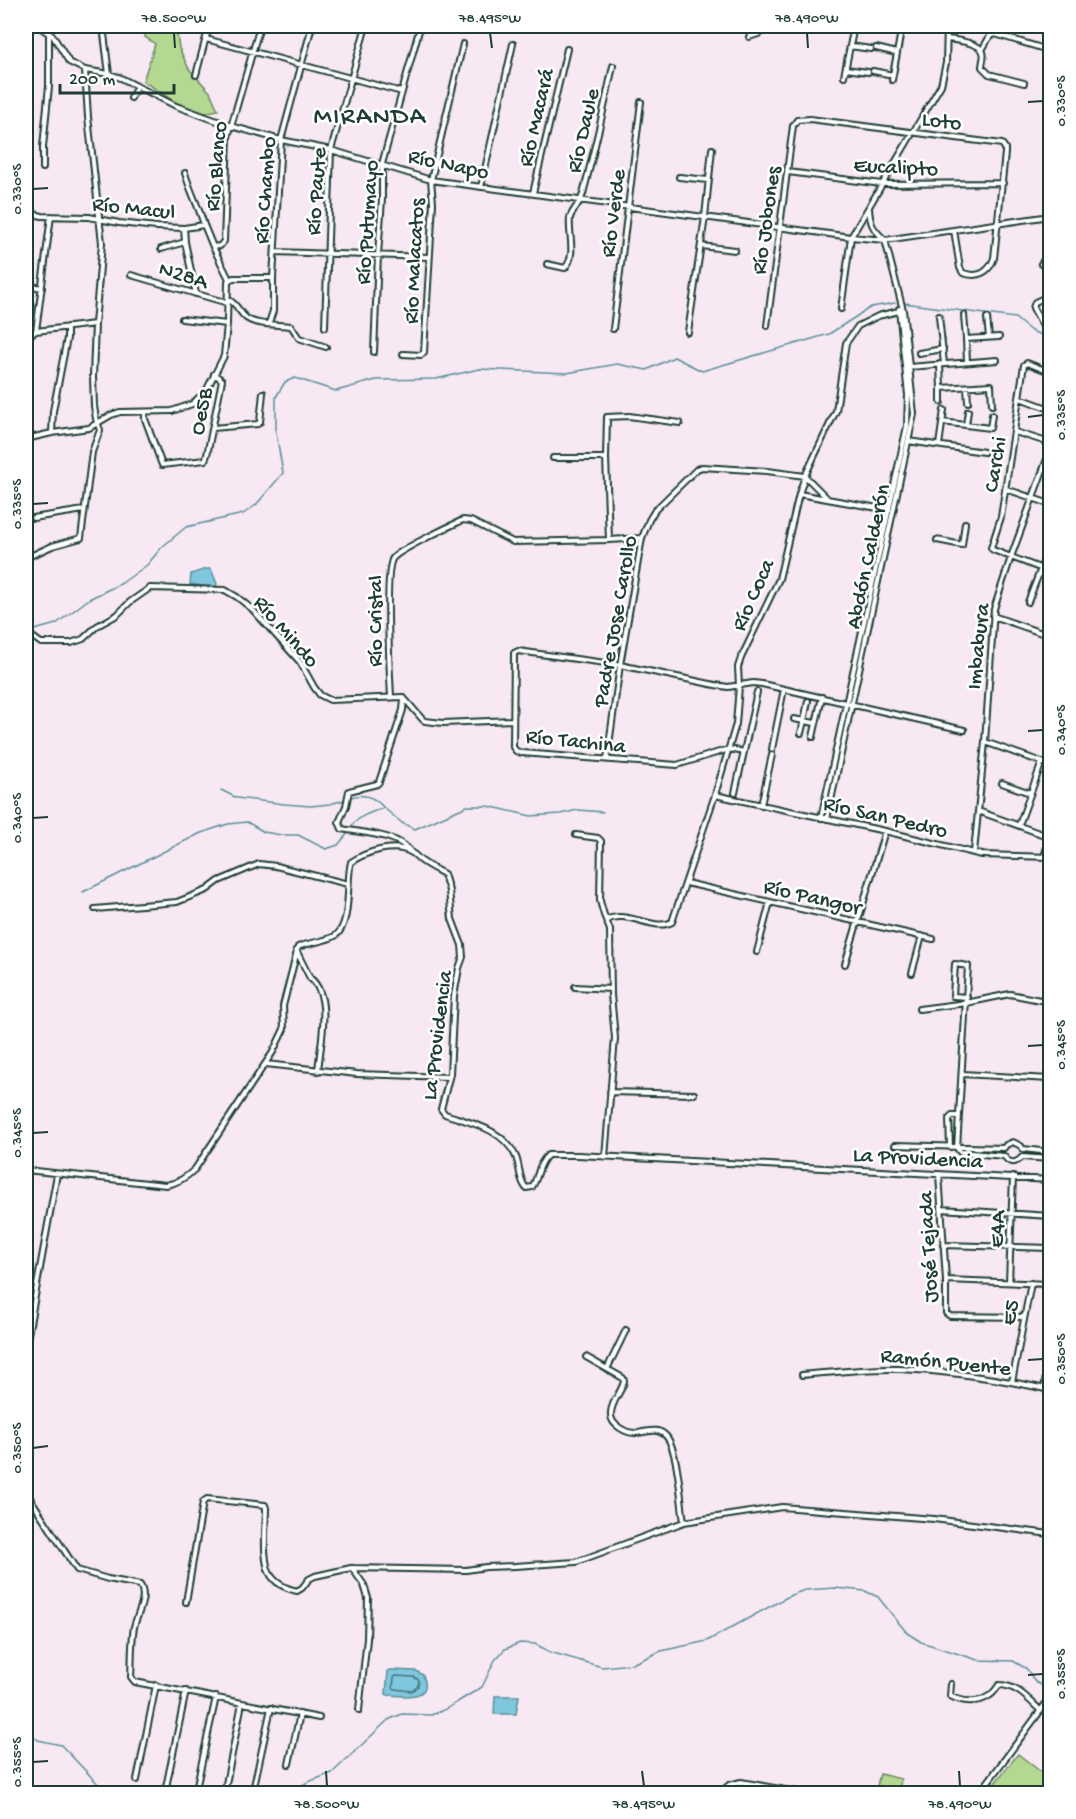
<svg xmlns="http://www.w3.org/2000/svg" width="1076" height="1819" font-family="'Gochi Hand',sans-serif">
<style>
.green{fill:#b4d791;stroke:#6a8a62;stroke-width:1.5}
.water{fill:#7fc7df;stroke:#59909b;stroke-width:1.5}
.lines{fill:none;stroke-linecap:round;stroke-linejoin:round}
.shore{stroke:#457478;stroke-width:1.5}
.stream{stroke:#59909b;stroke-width:1.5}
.minor-casing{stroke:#1f3d34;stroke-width:8}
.minor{stroke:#fff;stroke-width:4}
.ticks{fill:none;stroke:#1f3d34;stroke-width:2}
.labels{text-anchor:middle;stroke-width:5;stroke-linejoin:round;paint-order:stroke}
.street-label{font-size:22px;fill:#1f3d34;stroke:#fff}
.quarter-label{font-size:26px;letter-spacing:1.5px;fill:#1f3d34;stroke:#fff}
.neatline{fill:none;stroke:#1f3d34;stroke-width:2}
.ticks-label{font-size:15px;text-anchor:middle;fill:#1f3d34}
</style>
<rect width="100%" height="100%" fill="#f7e8f3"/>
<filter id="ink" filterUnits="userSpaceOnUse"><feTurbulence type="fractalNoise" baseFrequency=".0167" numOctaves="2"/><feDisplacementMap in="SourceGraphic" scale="12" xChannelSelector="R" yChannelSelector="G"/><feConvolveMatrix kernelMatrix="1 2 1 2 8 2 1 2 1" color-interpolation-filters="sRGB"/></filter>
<g filter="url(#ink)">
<path class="green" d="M145,26H176L179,48L189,69L210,92L218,110L195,115C177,104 161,92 143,81L155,44L145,37Z
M1018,1754L1050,1779V1793H987Z
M880,1774L901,1779L899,1791L877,1786Z"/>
<path class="water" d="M206,569H211L217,584L215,588L190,584L191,574Z
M390,1670L416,1671L423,1675C434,1701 403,1696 388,1695L386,1694L388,1671Z
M495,1696H519L516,1714H494Z"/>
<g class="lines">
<path class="shore" d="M396,1676L414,1677L419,1680L418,1686L412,1691L395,1689L393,1687L394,1678Z"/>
<path class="stream" d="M904,303L1015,318L1031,331L1050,338
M31,631L56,624L89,599L122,583L147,565L162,547L186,527L243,514L256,505L283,473L276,432V397L285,382L295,378L336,391L376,380L436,379L479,369L567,373L617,364L647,370L674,357L702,371L829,334L871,307L895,303
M221,790L237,798L284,804L311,806L330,804L344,800
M351,797C364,793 375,797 384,808
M351,827C358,816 372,812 384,808L402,823L415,829L467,806H488L531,816L560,814L578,810L603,812
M83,892L201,833L228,824L247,822L264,832L281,835H298L326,849L338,845L348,833
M26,1730L38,1740L61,1745L100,1786L113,1794
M286,1794L308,1782L332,1773L388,1720L402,1714L431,1715L446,1709L482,1687L495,1660L505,1649L520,1643L535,1644L550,1652L602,1667L632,1664L661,1651L707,1641L791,1595L805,1590L835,1588L865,1591L878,1597L907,1633L921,1642L978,1660L1013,1661L1027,1669L1035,1682L1050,1689"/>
<g class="minor-casing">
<path id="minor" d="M38,26L53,36L69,62L85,70L109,74L121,78L176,106L231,126L281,140L331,150L431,180L851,237L885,240L1050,216
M103,26L109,74
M879,26L901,30
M749,37L761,33L766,26
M206,39L402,92
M947,39C956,40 980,43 983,52C985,56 982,62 982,67L989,74L1024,83
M850,46L871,49
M876,48L897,53
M982,50L990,36L995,34L1048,50
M846,69L868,72
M873,71L893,75
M196,75L209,26
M844,76L854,26
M892,80L902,26
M131,98L137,86
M43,168V147L49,86V34
M788,172L882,184L1003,183
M185,173C190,191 199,207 204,225
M679,177L708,180
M481,187L513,44
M533,193L567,49
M869,208C870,225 873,229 885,240
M26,212L42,216L89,217L119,223L157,227L184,228L204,225L213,247L220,246L224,241L228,137L260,26
M184,228L185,242L196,294
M701,246L735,250
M213,247L229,279
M161,249L185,242
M275,252L429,257
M547,264L565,268C577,255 568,234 570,218C571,212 580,204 583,194C594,151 604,109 613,66
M1041,264L1050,252
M131,275L228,303
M26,285L42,288
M1050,295L1035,302L1033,308L1044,328H1050
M229,300C237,304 239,312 246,318C257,326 278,324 291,326L299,338L326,347
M841,309L851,237L941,85L946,63L947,26
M964,315L966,339
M939,316L944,364
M987,318L989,337
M182,319L227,324
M269,323L273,311V278L281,140L312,26
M767,326L793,126L797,120L810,119L1002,144L1005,148V153L994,258C989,273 978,278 963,273L960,268L954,230
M325,327L331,150L366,26
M613,329L641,102
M36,331L51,216
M688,332L705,217L712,149
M26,337L36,331L95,324
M374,352L378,255L382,199V164L420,27
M919,353L943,349
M403,354L421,355L424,352L433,203L431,180L463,44
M967,362L966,339L999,337
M940,364L941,388L991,385L992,405
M909,367L997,360
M1050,372L1027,363L1024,365L1001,517L991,548L993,550L1050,572
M967,387L968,402
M941,388V402
M1020,398L1050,409
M145,412V419L162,465L205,460L207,455L222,380L214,374
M942,422L990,428L992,415
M966,425L968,411
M213,428L258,424L260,422L263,393
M1015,432L1050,443
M52,433L53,411L67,338V327
M26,439L52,433L89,428L111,415L120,412L172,411L192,404L206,391L224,356L227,324L228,281L233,278H273
M908,441L984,452
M939,445L944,410
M553,458H606L609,540
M606,458L607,417L629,416L680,423
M1006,489L1050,504
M799,494L889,510
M33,518L84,510
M937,540L962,545L965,523
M26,558L52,546L81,538L92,452L100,430L96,419L94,406L93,377L95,324L102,243L88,117L85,70
M1028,602L1050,545
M993,616L1050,636
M26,628L30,635L41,643H71L83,639L97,626L117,615L130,602L150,588L225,590L237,597L252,609L300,662L314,687L320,695L330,700L403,697L423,720L425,721L443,723L512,720
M391,697C390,677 384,568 393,558C399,550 452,525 463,520L471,521L513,542L609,540L642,538
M404,699L403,710L379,782L377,784L349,791L346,806L339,822L342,829C363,833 398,834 411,852
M808,701L804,721L815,723
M794,719L804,721L801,733
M813,737L822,697
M985,742L1050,765
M772,749L784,689
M744,752L729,749L677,765L522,753L516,751L513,747L514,653L518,651L620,665L715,685L728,687L753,683L762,684L964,730
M607,759L620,665L642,538L649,520L655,510L697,469L702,467L767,471L805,476L828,499
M1002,783L1030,793
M735,793L757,692
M715,795L885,831L982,855L1050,857
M761,805L772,755
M978,811L1050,837
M821,818L907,426L908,395L899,309
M827,819L914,414L903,310L885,240
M1019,825L1042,762
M576,835L598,838L601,841L600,901L604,915L610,930L611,995L615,1038L605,1157
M974,852L985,742L994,609L1011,557L1050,451
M1044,857L1050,837
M686,883L933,939
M95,909L177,902L207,890L219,881L259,864L276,866L348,884
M606,920C627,909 654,932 672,922L715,795L736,724L739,686L738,667L741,658L779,579L799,494L805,476L836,411L846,343L858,326L878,316L903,310
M296,950L310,978C333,996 320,1045 318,1071
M757,952L770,902
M845,964L885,831
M912,973L922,936
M575,987L611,989
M919,1009L966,1003L1010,994L1050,1002
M266,1064L357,1074L449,1077
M962,1074L1050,1079
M610,1092L694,1094
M895,1145L1004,1148L1006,1145L1013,1142L1021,1146L1023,1149L1050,1152
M950,1147L949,1119L952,1116H959
M957,1148L968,966L955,964L953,996L967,997
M957,1148L960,1152L1004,1156C1009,1164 1016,1164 1022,1157L1050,1159
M26,1170L166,1185C178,1183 187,1177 195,1169L273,1052L284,1029L283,1006L298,947C310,942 324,942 335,936C352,925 346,880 351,862C366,852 395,842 412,853C416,855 419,860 423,862C430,867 437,870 444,874L449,891L452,919L462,945L463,957L459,968L454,996L450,1074L441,1109L445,1114C471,1123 504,1129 516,1157C520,1167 519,1180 526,1188L532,1187C539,1177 538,1163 548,1155H578L1050,1180
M939,1174L946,1280V1313L950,1316L1024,1317
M941,1209L1050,1216
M943,1245L1050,1248
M946,1280L1050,1284
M1009,1282L1013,1177
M26,1346L57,1174
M586,1357L623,1378L624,1381C622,1392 610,1403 611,1415C611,1425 626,1433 635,1433C646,1433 657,1426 666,1436C678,1449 681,1503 684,1522
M607,1369L626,1330
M802,1375C835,1372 867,1368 899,1369C950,1371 1001,1379 1050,1390
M1012,1382L1031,1283
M1044,1389L1050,1353
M26,1492L77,1570L108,1579L140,1585C148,1597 137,1614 134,1627C131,1643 132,1661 131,1677L135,1682L319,1718
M352,1568L364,1585L368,1598L367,1639L359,1710
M186,1602L203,1502L207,1499L265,1505L266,1508C266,1526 261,1563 272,1577C278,1585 288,1589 297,1591L302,1588L309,1579L315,1576L351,1568L466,1570L486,1567L515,1566L576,1562L684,1522L782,1507L934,1519L1050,1534
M951,1684L950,1696C962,1702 977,1704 989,1696C993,1694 996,1689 999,1685C1017,1685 1029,1700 1041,1711
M289,1764L300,1714
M137,1780L156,1685
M254,1786L271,1708
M165,1792L186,1691
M195,1794L216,1697
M224,1794L242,1703
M718,1794L729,1785L741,1782L808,1794
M979,1794L1050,1698"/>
</g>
<use href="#minor" class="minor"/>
</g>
</g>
<path class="ticks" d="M174,33L175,48M490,33L492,48M807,33L808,48M1028,102L1043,101M33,189L48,188M1028,417L1043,415M33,504L48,503M1028,731L1043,730M33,818L48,817M1028,1046L1043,1045M33,1133L48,1132M1028,1360L1043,1359M33,1448L48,1446M1028,1675L1043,1674M33,1762L48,1761M326,1771L327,1786M642,1771L644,1786M959,1771L960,1786"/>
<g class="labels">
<g class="street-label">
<text transform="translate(534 117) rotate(-77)" y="8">Río Macará</text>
<text transform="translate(942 119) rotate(7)" y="8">Loto</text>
<text transform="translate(581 130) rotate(-77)" y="8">Río Daule</text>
<text transform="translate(449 162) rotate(12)" y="8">Río Napo</text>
<text transform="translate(896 165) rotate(3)" y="8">Eucalipto</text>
<text transform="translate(214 166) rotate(-85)" y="8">Río Blanco</text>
<text transform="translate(263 190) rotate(-86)" y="8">Río Chambo</text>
<text transform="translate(314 191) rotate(-86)" y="8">Río Paute</text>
<text transform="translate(134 206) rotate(6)" y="8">Río Macul</text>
<text transform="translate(611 213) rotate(-83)" y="8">Río Verde</text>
<text transform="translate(764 220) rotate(-82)" y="8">Río Jobones</text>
<text transform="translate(365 222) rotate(-86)" y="8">Río Putumayo</text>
<text transform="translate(412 261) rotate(-87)" y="8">Río Malacatos</text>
<text transform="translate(184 273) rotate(17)" y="8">N28A</text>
<text transform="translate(199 411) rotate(-79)" y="8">Oe5B</text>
<text transform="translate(993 464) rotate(-81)" y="8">Carchi</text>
<text transform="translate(866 556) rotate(-78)" y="8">Abdón Calderón</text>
<text transform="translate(751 594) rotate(-66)" y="8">Río Coca</text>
<text transform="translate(373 621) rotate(-90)" y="8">Río Cristal</text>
<text transform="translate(613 621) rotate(-80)" y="8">Padre Jose Carollo</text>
<text transform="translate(288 630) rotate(49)" y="8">Río Mindo</text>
<text transform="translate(976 646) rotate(-84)" y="8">Imbabura</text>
<text transform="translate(576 739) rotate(6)" y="8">Río Tachina</text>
<text transform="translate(886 815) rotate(13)" y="8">Río San Pedro</text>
<text transform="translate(813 895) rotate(13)" y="8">Río Pangor</text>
<text transform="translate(435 1035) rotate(-83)" y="8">La Providencia</text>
<text transform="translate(918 1156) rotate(3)" y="8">La Providencia</text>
<text transform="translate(995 1229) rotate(-87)" y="8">E4A</text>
<text transform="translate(926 1247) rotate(-93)" y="8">José Tejada</text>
<text transform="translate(1008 1312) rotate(-79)" y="8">E5</text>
<text transform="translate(946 1360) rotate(6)" y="8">Ramón Puente</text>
</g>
<g class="quarter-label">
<text x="370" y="123">MIRANDA</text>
</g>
</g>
<rect width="1076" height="1819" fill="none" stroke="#fff" stroke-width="66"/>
<path d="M60 84v9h114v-9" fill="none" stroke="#1f3d34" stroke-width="3"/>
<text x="69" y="84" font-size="18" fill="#1f3d34" stroke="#ffffff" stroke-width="4.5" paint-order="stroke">200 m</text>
<rect x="33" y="33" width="1010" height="1753" class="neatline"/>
<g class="ticks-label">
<text x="174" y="22">78.500°W</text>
<text x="490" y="22">78.495°W</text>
<text x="807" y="22">78.490°W</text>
<text transform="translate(1060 101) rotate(-90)" y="5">0.330°S</text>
<text transform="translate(16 189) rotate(-90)" y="5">0.330°S</text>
<text transform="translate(1060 415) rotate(-90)" y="5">0.335°S</text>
<text transform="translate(16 504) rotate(-90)" y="5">0.335°S</text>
<text transform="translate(1060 730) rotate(-90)" y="5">0.340°S</text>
<text transform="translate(16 818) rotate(-90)" y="5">0.340°S</text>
<text transform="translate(1060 1045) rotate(-90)" y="5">0.345°S</text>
<text transform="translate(16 1133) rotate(-90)" y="5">0.345°S</text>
<text transform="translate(1060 1359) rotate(-90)" y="5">0.350°S</text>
<text transform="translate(16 1448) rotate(-90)" y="5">0.350°S</text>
<text transform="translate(1060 1674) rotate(-90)" y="5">0.355°S</text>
<text transform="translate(16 1762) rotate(-90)" y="5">0.355°S</text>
<text x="327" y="1808">78.500°W</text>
<text x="644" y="1808">78.495°W</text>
<text x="960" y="1808">78.490°W</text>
</g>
</svg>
